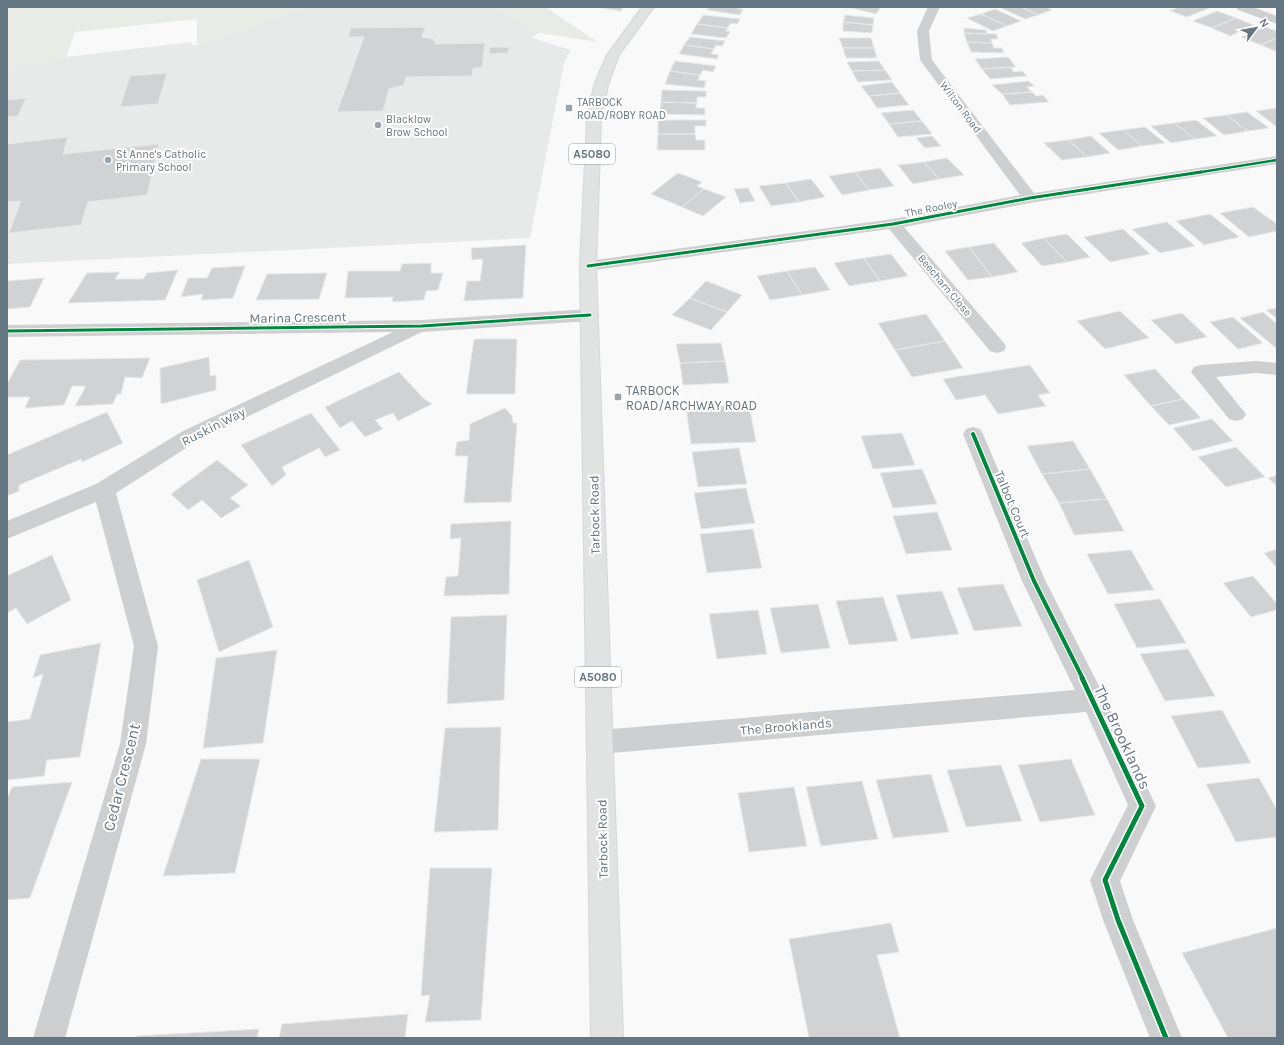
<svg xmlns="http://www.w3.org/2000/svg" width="1284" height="1045" font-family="Karla,sans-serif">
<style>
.built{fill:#e8e9e9}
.green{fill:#e8ebe6}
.building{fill:#d0d2d3;stroke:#e8e8e8}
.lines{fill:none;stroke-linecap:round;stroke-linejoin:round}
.major-casing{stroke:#d5d6d7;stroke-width:2}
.minor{fill:#cecfd0;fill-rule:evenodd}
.major{fill:#e1e2e2;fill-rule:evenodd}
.cycleway-far3-casing{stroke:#fff;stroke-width:4}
.cycleway-far2-casing{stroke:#fff;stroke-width:5}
.cycleway-far1-casing{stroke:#fff;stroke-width:6}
.cycleway-casing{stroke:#fff;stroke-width:8}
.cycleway-far3{stroke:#00873e;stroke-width:2.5}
.cycleway-far2{stroke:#00873e;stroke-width:3}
.cycleway-far1{stroke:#00873e;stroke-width:4}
.cycleway{stroke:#00873e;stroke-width:5}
.poi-dot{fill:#99a4ac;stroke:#fff;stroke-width:1.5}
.labels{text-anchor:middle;stroke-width:4;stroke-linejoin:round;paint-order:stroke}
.far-poi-label{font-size:11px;fill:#657683;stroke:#fff;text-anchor:start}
.far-street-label{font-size:11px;fill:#657683;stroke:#fff}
.shield{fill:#fff;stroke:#939fa8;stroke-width:1}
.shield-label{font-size:12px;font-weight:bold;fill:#657683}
.street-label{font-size:13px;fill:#657683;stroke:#fff}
.poi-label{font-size:13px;fill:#657683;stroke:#fff;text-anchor:start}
.near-street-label{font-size:16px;fill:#657683;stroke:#fff}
</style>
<rect width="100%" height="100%" fill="#f9f9f9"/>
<path class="built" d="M305,7H498L533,32H539L532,38L571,50L564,63L530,238L7,264V66L66,57L192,42V45H197Z"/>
<path class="green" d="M7,7H305L197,45V19L75,32L66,57L7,66Z
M498,7H545L598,42L533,32Z"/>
<path class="building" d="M596,7H623L621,11Z
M709,7H739L738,9H743L740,15L707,10Z
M848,7H881L876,14Z
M999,7H1021L1038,15L1025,19Z
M1021,7H1046L1052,10L1038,15Z
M1179,7H1212L1187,17L1170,11Z
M995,9L1021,21L1007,26L981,14Z
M1217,11L1236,18L1212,28L1193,21Z
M981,14L1007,26L993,31L967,18Z
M703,15L740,19L737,24L730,23L728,28L697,24Z
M845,15L874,18L873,25L843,22Z
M1236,18L1254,25L1230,36L1212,28Z
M843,22L873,25L872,33L843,31Z
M697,24L728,28L726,31L730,32L726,38L691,34Z
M425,27L422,37L433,39L436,44L485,43L482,68H473L472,76L406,77L404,85L389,89L383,111L337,112L364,37H348L351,28Z
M1265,27L1277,31V38L1261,45L1241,37Z
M964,28L986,30L987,34L964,33Z
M964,33L996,34L998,39H991L992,43L967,42Z
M690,37L725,41L722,46L716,45L714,49L684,45Z
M839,38H871L874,48H843Z
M1277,38V52L1261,45Z
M967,42L992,43L994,48H1002L1004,53L971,52Z
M684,45L714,49L711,54L719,55L717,59L679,54Z
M490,47H509L508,53L489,54Z
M843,48H874L877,58H846Z
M1008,57L1016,67L982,69L975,59Z
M675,61L716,66L713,72L703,70L700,75L670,71Z
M879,61L885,70L852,71L847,62Z
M1010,67L1014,72L1022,71L1027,76L990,79L982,69Z
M885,70L892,80L858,82L852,71Z
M670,71L700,75L698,80L706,81L704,88L665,84Z
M167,73L158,104L120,107L130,76Z
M1029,81L1034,86L1027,87L1032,92L1002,94L992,85Z
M892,82L900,93L869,96L861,86Z
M662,90L706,91V97H697V103L661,102Z
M1032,92L1036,96L1043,95L1049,102L1010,105L1002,94Z
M900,93L909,105L877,108L869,96Z
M26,98L18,116L7,117V100Z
M661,102L697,103L696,108H705V115L660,114Z
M1277,108V127L1256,111Z
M913,110L922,121L889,124L881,113Z
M1247,112L1269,128L1248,131L1226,115Z
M1226,115L1248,131L1224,135L1203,118Z
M658,120H706V126H695V134H658Z
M1196,120L1217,136L1195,139L1174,123Z
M922,121L932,134L898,137L889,124Z
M1174,123L1195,139L1171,143L1151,126Z
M1145,127L1165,143L1142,146L1123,130Z
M1123,130L1142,146L1118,150L1099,133Z
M658,134H695L696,140H705V150H657Z
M932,136L941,146L925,148L916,138Z
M1091,136L1110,153L1087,157L1068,140Z
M68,137L63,154L159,144L147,195L88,202L81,225L9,233L21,201L7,202V144Z
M1068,140L1087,157L1062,160L1044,143Z
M947,158L964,175L939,179L924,162Z
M924,162L939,179L913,184L898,165Z
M880,168L894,186L869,190L855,172Z
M855,172L869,190L842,195L829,176Z
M678,173L702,182L697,186L704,189L682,207L651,194Z
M811,179L825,197L799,202L786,183Z
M786,183L799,202L771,206L759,186Z
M748,188L755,201L740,203L734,189Z
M704,189L726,197L703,216L682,207Z
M1253,207L1277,224V231L1249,237L1220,213Z
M1210,214L1239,237L1204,245L1176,221Z
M1167,222L1195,246L1160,253L1132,229Z
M1123,229L1150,254L1110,262L1084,237Z
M1067,234L1090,257L1067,262L1044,238Z
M1044,238L1067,262L1042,266L1021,243Z
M994,243L1018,272L992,277L969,247Z
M526,245L523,298L464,301L467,281H480L483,259L472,260L471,248Z
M969,247L992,277L968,280L945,251Z
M891,254L908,276L880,281L864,258Z
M864,258L880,281L849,286L834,263Z
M431,263V273H443L438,290L426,291L424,300L392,302L393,297L345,298L348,271H400L402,264Z
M245,266L233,298L201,300L203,294L181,297L188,278H207L212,268Z
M815,267L830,290L802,295L787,271Z
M178,270L165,300L68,303L87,273L120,272L115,279H143L147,273Z
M787,271L802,295L770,300L757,276Z
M327,273L319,299L256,300L267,274Z
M44,278L30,307L7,309V281Z
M706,281L742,295L727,312L690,298Z
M690,298L727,312L711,330L672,315Z
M1277,308V319L1266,310Z
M1120,311L1149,338L1105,349L1077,321Z
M1263,312L1277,324V349L1240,318Z
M1182,313L1207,337L1176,344L1151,320Z
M926,314L945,341L895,350L878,323Z
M1233,317L1263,343L1238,349L1210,322Z
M474,339H517L515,394H466Z
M945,341L963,368L912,377L895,350Z
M721,343L725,361L680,363L676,344Z
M209,357L210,376L216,375V390L161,404L160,368Z
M150,358L142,378L125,377L121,394H117L113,404L75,406L86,386H72L64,405L25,408L30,397H7V384L20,360Z
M725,361L729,383L683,385L680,363Z
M1030,365L1050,393L1038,395L1046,406L998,414L985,395L956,400L943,379Z
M1155,369L1183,399L1151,406L1124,375Z
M399,372L423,398L432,404L398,421L393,413L375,420L383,429L365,437L352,421L340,428L325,407Z
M1183,399L1201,418L1169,425L1151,406Z
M749,405L756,442L691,444L686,407Z
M505,408L512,416L513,423H517L511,502L464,503L468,456H455L457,442L469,440L470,424Z
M107,412L123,443L82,462L81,459L19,485V491L7,496V455Z
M311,413L340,450L325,457L319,448L282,467L286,475L272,486L241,445Z
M1212,419L1233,441L1193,451L1173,428Z
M902,433L915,465L873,469L861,436Z
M1073,441L1090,469L1042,474L1027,446Z
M1236,447L1265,477L1226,487L1198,457Z
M739,448L747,484L698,487L692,452Z
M217,460L248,485L230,498L241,506L221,518L202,500L188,510L171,494Z
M922,469L937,504L893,508L880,473Z
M1090,469L1107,499L1059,503L1042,474Z
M1277,475V486L1268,478Z
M746,488L755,523L701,529L694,493Z
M1107,499L1124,531L1074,535L1059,503Z
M937,512L952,550L906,554L893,516Z
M511,521L509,594L444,596L446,577L458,576L461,538L450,539L451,524Z
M753,529L762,568L707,573L700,534Z
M1277,549V568L1264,553Z
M1131,550L1154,590L1108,594L1087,554Z
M52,555L71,600L27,624L16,608L7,613V576Z
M249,560L273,627L219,652L197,580Z
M1253,576L1277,604V610L1251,617L1223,583Z
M1003,584L1022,626L974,631L957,588Z
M942,591L959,634L911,639L896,595Z
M883,597L898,641L849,645L836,601Z
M1160,599L1186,643L1137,648L1114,604Z
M818,604L830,648L781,653L770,608Z
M758,610L767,654L717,659L709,614Z
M507,615L504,700L447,704L451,617Z
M101,643L80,757L47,760L44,776L7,780V722L30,719L43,674L33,678L40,655Z
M1188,649L1215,696L1165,701L1140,654Z
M277,650L263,743L203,748L216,658Z
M1222,710L1251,763L1198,768L1171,716Z
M501,727L498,830L434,832L445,728Z
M201,759H260L235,873L163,876Z
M1071,759L1095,815L1040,822L1018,765Z
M1001,765L1022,821L966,827L947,770Z
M931,774L949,832L893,838L876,780Z
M1259,778L1277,810V837L1236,842L1206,784Z
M862,781L878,839L821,846L806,787Z
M72,782L30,898L7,900V799L12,787Z
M794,787L807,846L749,852L738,793Z
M430,868H492L481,1020L425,1022L430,995L421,996Z
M891,923L899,952L877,955L900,1038H809L789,939Z
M1277,928V1038H1228L1182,953Z
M408,1014L405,1038H279L282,1024Z
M259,1029L257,1038H135L136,1036Z"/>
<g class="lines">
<g class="major-casing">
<path id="major" d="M642,7H654L619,55L608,85L601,121L596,266L623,1038H591L580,266L587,121L594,85L607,55Z"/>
</g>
<path class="minor" d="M928,7H940L929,31L932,60L1034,193L1277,156V164L1030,203L904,227L1004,343L1006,347L1004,351L997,353L990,351L889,229L588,271L582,270L580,266L582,262L588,261L893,219L1020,195L920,60L917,31Z
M1236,7H1253L1277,16V24L1238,10Z
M590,309L596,311L599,315L596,319L590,321L422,332L197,441L116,493L158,646L146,744L65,1038H33L120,744L134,646L96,502L7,539V521L96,484L183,431L393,332L7,337V325L422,320Z
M1256,361L1277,363V375L1256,373L1216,377L1246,414L1243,419L1236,421L1229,419L1191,372L1194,367L1201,365Z
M973,427L980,429L983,434L1045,580L1102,692L1156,806L1120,881L1133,920L1182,1038H1150L1103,920L1090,880L1128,805L1086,712L600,754L591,751L587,742L591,733L600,730L1075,690L1022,581L963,434L966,429Z"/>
<use href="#major" class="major"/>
<g class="cycleway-far3-casing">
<path id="cycleway-far3" d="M1195,173L1277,160"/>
</g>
<g class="cycleway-far2-casing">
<path id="cycleway-far2" d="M588,266L893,224L1030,198L1201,172
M7,331L422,326L590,315"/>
</g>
<g class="cycleway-far1-casing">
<path id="cycleway-far1" d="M973,434L1034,581L1083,679"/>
</g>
<g class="cycleway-casing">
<path id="cycleway" d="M1082,678L1142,806L1105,880L1118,920L1166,1038"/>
</g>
<use href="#cycleway-far3" class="cycleway-far3"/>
<use href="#cycleway-far2" class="cycleway-far2"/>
<use href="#cycleway-far1" class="cycleway-far1"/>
<use href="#cycleway" class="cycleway"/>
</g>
<g class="poi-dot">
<rect x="565" y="104" width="8" height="8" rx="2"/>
<circle cx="378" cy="125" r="4"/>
<circle cx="108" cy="160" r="4"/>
<rect x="614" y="393" width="8" height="8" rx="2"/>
</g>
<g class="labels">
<g class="far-poi-label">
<text x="577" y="106">TARBOCK<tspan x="577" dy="13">ROAD/ROBY ROAD</tspan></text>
<text x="386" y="123">Blacklow<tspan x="386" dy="13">Brow School</tspan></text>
<text x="116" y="158">St Anne's Catholic<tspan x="116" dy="13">Primary School</tspan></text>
</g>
<g class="far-street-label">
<text transform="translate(961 107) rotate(53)" y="4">Wilton Road</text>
<text transform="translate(931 208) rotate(-11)" y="4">The Rooley</text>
<text transform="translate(945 285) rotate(50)" y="4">Beecham Close</text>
</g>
<g class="shield">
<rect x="569" y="144" width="46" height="20" rx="3"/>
<rect x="575" y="667" width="46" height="20" rx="3"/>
</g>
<g class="shield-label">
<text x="592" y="158">A5080</text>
<text x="598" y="681">A5080</text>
</g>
<g class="street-label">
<text transform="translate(298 317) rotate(-1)" y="5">Marina Crescent</text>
<text transform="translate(213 426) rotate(-27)" y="5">Ruskin Way</text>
<text transform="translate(1013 504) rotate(67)" y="5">Talbot Court</text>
<text transform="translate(594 515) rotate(-91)" y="5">Tarbock Road</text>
<text transform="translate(786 726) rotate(-5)" y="5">The Brooklands</text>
<text transform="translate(602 839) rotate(-91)" y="5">Tarbock Road</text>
</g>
<g class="poi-label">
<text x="626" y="395">TARBOCK<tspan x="626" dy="15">ROAD/ARCHWAY ROAD</tspan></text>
</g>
<g class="near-street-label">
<text transform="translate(1123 737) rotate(65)" y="6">The Brooklands</text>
<text transform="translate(121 777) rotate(-76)" y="6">Cedar Crescent</text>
</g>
</g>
<rect width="1284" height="1045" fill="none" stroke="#657683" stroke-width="16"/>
<g transform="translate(1256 28) rotate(58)" stroke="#ffffff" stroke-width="3" paint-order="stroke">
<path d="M0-3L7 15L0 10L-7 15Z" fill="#657683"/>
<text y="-6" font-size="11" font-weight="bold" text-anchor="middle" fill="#657683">N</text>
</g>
</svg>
